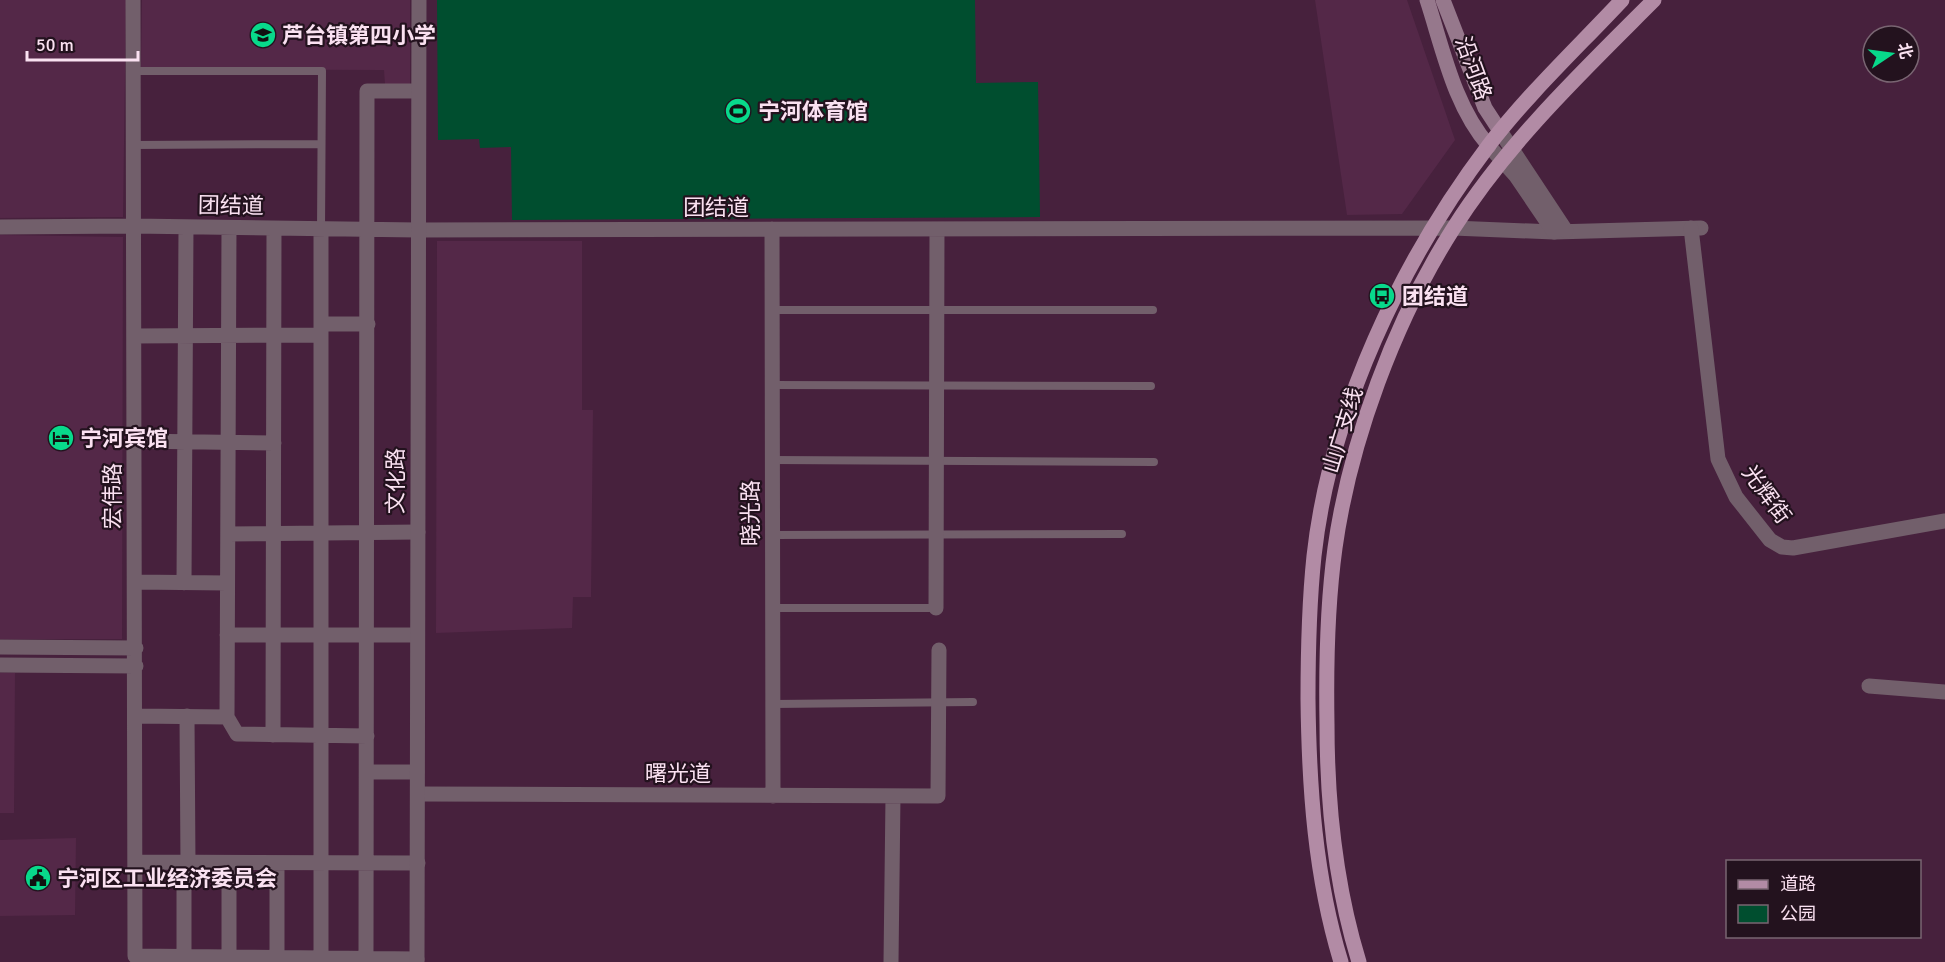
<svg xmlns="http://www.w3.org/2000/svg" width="1945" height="962" font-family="Signika,'Noto Sans SC',sans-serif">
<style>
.built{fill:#542848}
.green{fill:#004e2f}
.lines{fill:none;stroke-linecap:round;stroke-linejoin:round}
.service{stroke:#725f6b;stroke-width:8}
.minor{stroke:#725f6b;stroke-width:15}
.tertiary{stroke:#725f6b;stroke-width:15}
.secondary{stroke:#96788c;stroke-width:15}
.primary{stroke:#b28ba5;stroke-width:15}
.labels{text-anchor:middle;stroke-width:4.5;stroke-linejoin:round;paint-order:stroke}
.poi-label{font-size:22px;font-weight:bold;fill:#fae1f1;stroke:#23121e;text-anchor:start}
.street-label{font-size:22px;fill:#fae1f1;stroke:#23121e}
</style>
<rect width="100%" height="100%" fill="#47213d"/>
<path class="built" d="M0,0H126L123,217L0,218Z
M142,0H410V84H385L384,70L141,69Z
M1315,0H1407L1455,140L1402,214L1347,215Z
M0,235L123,237L122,639H0Z
M437,241H582V410H593L591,597H573L572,628L436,633Z
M0,673H15L14,813H0Z
M76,838L75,915L0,916V840Z"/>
<path class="green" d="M437,0H975L976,83L1038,82L1040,217L512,220L511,147L480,148L479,139L438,140Z"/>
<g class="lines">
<path class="service" d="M133,71H322L321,230
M133,145L321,144
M772,310H1153
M772,385L1151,386
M772,460L1154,462
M772,535L1122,534
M772,608H936
M773,704L973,702"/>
<path class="minor" d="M133,0L135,956L417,959
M0,227L133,226L418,230L1453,228L1554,232L1701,228
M772,229L773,796
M321,230V958
M321,324H368
M134,336L321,335
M134,441L274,443
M228,534L418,532
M135,582L227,583
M184,583L186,227
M936,608L937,229
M227,635H417
M0,647L136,648
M0,665L136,666
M136,716L227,717L229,228
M227,717L237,734L367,736
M273,735L274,229
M367,772H417
M418,794L938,796L939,650
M135,862L418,863
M184,957V883L188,865L187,716
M229,957V863
M277,957V863
M366,958L367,91H418
M891,962L893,796"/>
<path class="tertiary" d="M1500,131L1566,231
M1489,146L1516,176L1554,232
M1691,228L1718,459L1736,497L1770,540L1782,547L1793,548L1945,521
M1869,686L1945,692
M417,962L419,0"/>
<path class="secondary" d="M1427,0C1443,49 1454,106 1489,146
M1443,0L1485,108L1500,131"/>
<path class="primary" d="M1341,962C1315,877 1309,788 1308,699C1308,651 1309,604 1314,556C1330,411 1402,260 1489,145C1529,93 1578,47 1622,0
M1359,962C1335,884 1327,806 1327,724C1326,666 1327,606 1335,548C1350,441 1395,320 1453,229C1508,142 1582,72 1654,0"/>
</g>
<defs>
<g id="school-disc" transform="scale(1.35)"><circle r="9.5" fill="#08d98b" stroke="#23121e"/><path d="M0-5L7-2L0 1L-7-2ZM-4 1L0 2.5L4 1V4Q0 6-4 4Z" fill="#111"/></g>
<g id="stadium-disc" transform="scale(1.35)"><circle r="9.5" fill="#08d98b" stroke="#23121e"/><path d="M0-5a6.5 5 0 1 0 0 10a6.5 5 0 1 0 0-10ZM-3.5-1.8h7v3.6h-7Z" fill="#111"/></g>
<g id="bus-disc" transform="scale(1.35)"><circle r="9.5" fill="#08d98b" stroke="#23121e"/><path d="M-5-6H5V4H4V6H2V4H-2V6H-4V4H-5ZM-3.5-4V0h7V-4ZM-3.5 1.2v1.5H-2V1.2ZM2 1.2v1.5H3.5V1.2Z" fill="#111"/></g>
<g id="hotel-disc" transform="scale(1.35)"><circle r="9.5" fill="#08d98b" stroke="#23121e"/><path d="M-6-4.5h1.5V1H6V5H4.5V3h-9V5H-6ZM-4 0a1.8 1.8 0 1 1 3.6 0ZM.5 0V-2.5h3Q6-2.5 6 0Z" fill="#111"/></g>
<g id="civic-disc" transform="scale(1.35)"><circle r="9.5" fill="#08d98b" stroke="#23121e"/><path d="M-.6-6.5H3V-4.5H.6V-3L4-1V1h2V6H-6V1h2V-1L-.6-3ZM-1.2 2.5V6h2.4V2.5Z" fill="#111"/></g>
</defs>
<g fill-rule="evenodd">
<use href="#school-disc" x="263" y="35"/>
<use href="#stadium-disc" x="738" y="111"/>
<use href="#bus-disc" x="1382" y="296"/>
<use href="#hotel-disc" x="61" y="438"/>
<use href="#civic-disc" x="38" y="878"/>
</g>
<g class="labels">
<g class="poi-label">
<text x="282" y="43">芦台镇第四小学</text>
<text x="758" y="119">宁河体育馆</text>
<text x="1402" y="304">团结道</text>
<text x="80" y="446">宁河宾馆</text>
<text x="57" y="886">宁河区工业经济委员会</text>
</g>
<g class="street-label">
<text transform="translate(1474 68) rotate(70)" y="8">沿河路</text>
<text transform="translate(231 205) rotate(1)" y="8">团结道</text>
<text x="716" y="215">团结道</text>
<text transform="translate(1342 430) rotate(-73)" y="8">山广支线</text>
<text transform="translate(395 481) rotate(-90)" y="8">文化路</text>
<text transform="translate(1767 494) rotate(54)" y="8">光辉街</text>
<text transform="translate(112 496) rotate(-90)" y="8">宏伟路</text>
<text transform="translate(750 513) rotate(-90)" y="8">晓光路</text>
<text x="678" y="781">曙光道</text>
</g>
</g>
<rect x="1726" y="860" width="195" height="78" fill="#23121e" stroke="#796572" stroke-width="1.5"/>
<rect x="1738" y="880" width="30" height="9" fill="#b28ba5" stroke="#796572" stroke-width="1.5"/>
<text x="1780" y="890" font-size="18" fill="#fae1f1">道路</text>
<rect x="1738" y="905" width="30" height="18" fill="#004e2f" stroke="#796572" stroke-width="1.5"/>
<text x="1780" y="920" font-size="18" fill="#fae1f1">公园</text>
<g transform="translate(1891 54) rotate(77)"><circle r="28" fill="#23121e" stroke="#796572" stroke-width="1.5"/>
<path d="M0-4.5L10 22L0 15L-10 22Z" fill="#08d98b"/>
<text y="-9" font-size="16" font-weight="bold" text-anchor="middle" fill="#fae1f1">北</text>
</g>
<path d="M27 51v9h111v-9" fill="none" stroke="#fae1f1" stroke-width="3"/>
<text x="36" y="51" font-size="18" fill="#fae1f1" stroke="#23121e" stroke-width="4.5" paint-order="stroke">50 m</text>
</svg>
